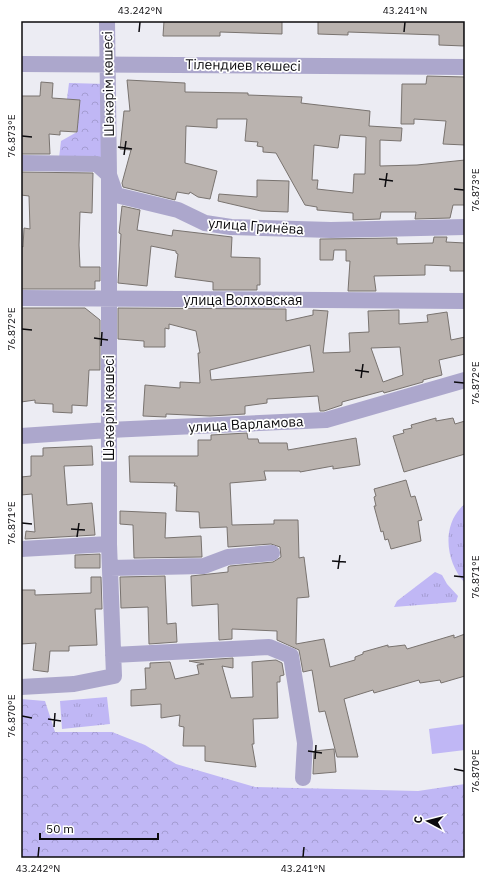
<svg xmlns="http://www.w3.org/2000/svg" width="486" height="879" font-family="'IBM Plex Sans',sans-serif">
<style>
.grass{fill:#c0b7f5}
.forest{fill:url(#forest-crowns)}
.park{fill:url(#park-tufts)}
.building{fill:#bab3af;stroke:#79736f;fill-rule:evenodd}
.lines{fill:none;stroke-linecap:round;stroke-linejoin:round}
.minor{stroke:#aca7cc;stroke-width:16}
.ticks{fill:none;stroke:#0c0b0e;stroke-width:1.5}
.labels{text-anchor:middle;stroke-width:3.5;stroke-linejoin:round;paint-order:stroke}
.street-label{font-size:14px;fill:#0c0b0e;stroke:#fff}
.neatline{fill:none;stroke:#0c0b0e;stroke-width:1.5}
.ticks-label{font-size:10px;text-anchor:middle;fill:#0c0b0e}
</style>
<defs>
<pattern id="forest-crowns" width="20" height="18" patternUnits="userSpaceOnUse"><rect width="20" height="18" fill="#c0b7f5"/><path d="M2 6a3 3 0 1 1 6 0M12 15a3 3 0 1 1 6 0" fill="none" stroke="#a49cd1"/></pattern>
<pattern id="park-tufts" width="24" height="20" patternUnits="userSpaceOnUse"><rect width="24" height="20" fill="#c0b7f5"/><path d="M3 7l-1-3M5 7V3M7 7l1-3M15 17l-1-3M17 17v-4M19 17l1-3" fill="none" stroke="#a49cd1"/></pattern>
</defs>
<rect width="100%" height="100%" fill="#ececf3"/>
<path class="grass" d="M465,724V750L432,754L429,729Z"/>
<path class="forest" d="M69,83L107,84L109,162L59,158L61,141L77,132L80,101L67,99Z
M21,699L45,701L55,732H112L145,745L176,764L255,787L418,791L465,784V858H21Z"/>
<path class="park" d="M465,504V583C445,562 441,523 465,504Z
M435,572L442,575L447,584L458,596L456,602L394,607L397,601Z
M107,697L110,724L62,729L60,701Z"/>
<path class="building" d="M164,21H282V34L220,32V36H163Z
M318,21H464V46L439,45V35L348,32V35L318,34Z
M427,76L465,77V145L443,144L446,121L414,119V124H401L402,84H426Z
M127,80L185,83V92L248,93V95L302,97L301,103L370,111L369,126L402,128L401,141L380,140V166L417,165L465,160V205H453L450,218L415,219L416,212H381L380,219L353,220V213L317,210V207L305,205L276,153L263,152V147L257,146L258,142L245,141L247,119H217V128L186,126L185,163L217,171L210,199L198,197L190,192L189,194L177,192L175,200L123,187L122,183L131,150L120,149L124,111H130ZM340,135L366,137L365,174H354L353,193L317,189L318,180H312L314,145L338,148Z
M41,82L53,83L52,98L80,100L77,132L60,131V135L49,134L50,154H21V96H40Z
M21,172L93,173L92,213L80,212L79,245L80,267H100V281H95V289H21V246L23,247L24,228L30,229L29,196L21,195Z
M257,180L289,181L288,212L261,211L218,201L219,194L257,197Z
M122,206L140,210L137,230L172,236L173,230L232,237L231,257L260,258V285H257V290H213V282L175,277L178,254L176,253V251L151,246L147,286L118,283L121,234L119,233Z
M434,237H447L446,242L465,243V271H450V266L425,265V275L374,276L376,291H348L350,261H346V250H334L333,260H320V239L397,238V244L433,243Z
M21,308H85L100,320V370H89L87,406L72,405V413L53,412V404L35,403V400L21,402Z
M118,308L286,309V321L313,315V310L328,311L323,353L350,352L349,333L369,332L368,311L399,310V324L428,322L427,315L447,312L451,340L465,337V354L439,360L442,375L423,380V382L384,393L383,391L342,402V405L324,411H320L318,396L267,399V403L245,406V414L210,416L166,414V417L143,416L145,385L180,388V382L200,383L198,353H200L196,331L169,324V329L165,328V347H144V341L118,339ZM310,345L314,372L211,380L210,370ZM400,347L403,375L383,382L371,348Z
M436,418V421L453,418L455,424L465,421V454L404,472L393,436L404,433L403,430L412,428L411,425Z
M247,433L248,439H258L259,443H287L288,450L356,438L360,465L333,469V466L300,472V471H264L266,480L230,483L232,525L274,524V520H298L299,558L304,557L309,597L297,598L296,644L324,639L330,667L355,660V657L363,654V652L388,645V647L405,645L407,649L454,635V638L465,634V676L441,683L440,680L420,683L419,680L374,693L373,690L344,699L358,757H337L325,711L319,712L312,670L303,672L299,650L277,640V631L232,629V639L219,640L218,604L192,606L191,576L228,572V567L230,566L273,562L281,557L280,547L271,544L228,547L227,527L200,528L199,512L176,511L177,486H174L175,483L130,482L129,456H198V440H211V435Z
M92,446L93,465L64,466L67,505L92,503L95,535L25,539L26,531L35,532L32,494L21,495V477L31,476V456H43V448Z
M406,480L411,497L415,496L422,520L418,521L421,541L391,549L388,539L385,540L383,531L381,532L374,506H376L374,497L376,496L374,489Z
M120,511L166,513L165,538L201,536L202,557L134,558L133,525L120,524Z
M100,554V568H75V555Z
M165,576L167,624L176,623L177,642L149,644L148,607L121,608L120,577Z
M91,577H101L102,609H95L97,645L69,646V651H50L48,672L33,670L36,643L21,644V590H35V595L91,593Z
M233,658V668L222,666L231,698L253,697L252,662L276,660L282,663L284,675L280,676V682H277L278,718L253,719L254,744H252L256,767L205,761V746H183L184,727L179,726L180,715L161,718V704L131,706V690L146,689L145,668H150V663L170,662L175,679L199,674L197,665L204,664L189,661Z
M334,749L336,772L313,774L314,751Z"/>
<g class="lines">
<path class="minor" d="M21,64L465,67
M21,163L97,164L109,175L116,195L178,210L205,223L231,227L331,230L465,227
M21,298L465,301
M21,436L109,430L326,420L465,380
M21,549L109,544
M110,568L204,566L228,557L272,553
M113,655L269,647L291,656L305,743L303,778
M21,687L74,684L114,676L109,544V175L107,21"/>
</g>
<path class="ticks" d="M139,32L140,22M404,32L405,22M22,136L32,137M118,147L132,149M124,155L126,141M379,179L393,181M385,187L387,173M454,189L464,190M22,329L32,330M94,338L108,340M101,346L102,332M355,370L369,372M361,378L363,364M454,382L464,383M22,523L32,524M71,529L85,530M77,537L79,523M332,561L346,562M338,569L340,555M454,576L464,577M22,716L32,718M48,719L61,721M54,727L55,713M308,751L322,753M315,759L316,745M454,769L464,771M38,857L39,847M303,857L304,847"/>
<g class="labels">
<g class="street-label">
<text transform="translate(243 65) rotate(1)" y="5">Тілендиев көшесі</text>
<text transform="translate(108 84) rotate(-91)" y="5">Шәкәрім көшесі</text>
<text transform="translate(256 226) rotate(4)" y="5">улица Гринёва</text>
<text x="243" y="305">улица Волховская</text>
<text transform="translate(109 408) rotate(-90)" y="5">Шәкәрім көшесі</text>
<text transform="translate(246 424) rotate(-3)" y="5">улица Варламова</text>
</g>
</g>
<rect width="486" height="879" fill="none" stroke="#ffffff" stroke-width="44"/>
<g transform="translate(428 821) rotate(277)" stroke="#ffffff" stroke-width="3" paint-order="stroke">
<path d="M0-3L7 15L0 10L-7 15Z" fill="#0c0b0e"/>
<text y="-6" font-size="11" font-weight="bold" text-anchor="middle" fill="#0c0b0e">С</text>
</g>
<path d="M40 833v6h118v-6" fill="none" stroke="#0c0b0e" stroke-width="2"/>
<text x="46" y="833" font-size="12" fill="#0c0b0e" stroke="#ffffff" stroke-width="3" paint-order="stroke">50 m</text>
<rect x="22" y="22" width="442" height="835" class="neatline"/>
<g class="ticks-label">
<text x="140" y="14">43.242°N</text>
<text x="405" y="14">43.241°N</text>
<text transform="translate(11 136) rotate(-90)" y="4">76.873°E</text>
<text transform="translate(475 190) rotate(-90)" y="4">76.873°E</text>
<text transform="translate(11 329) rotate(-90)" y="4">76.872°E</text>
<text transform="translate(475 383) rotate(-90)" y="4">76.872°E</text>
<text transform="translate(11 523) rotate(-90)" y="4">76.871°E</text>
<text transform="translate(475 577) rotate(-90)" y="4">76.871°E</text>
<text transform="translate(11 716) rotate(-90)" y="4">76.870°E</text>
<text transform="translate(475 771) rotate(-90)" y="4">76.870°E</text>
<text x="38" y="872">43.242°N</text>
<text x="303" y="872">43.241°N</text>
</g>
</svg>
